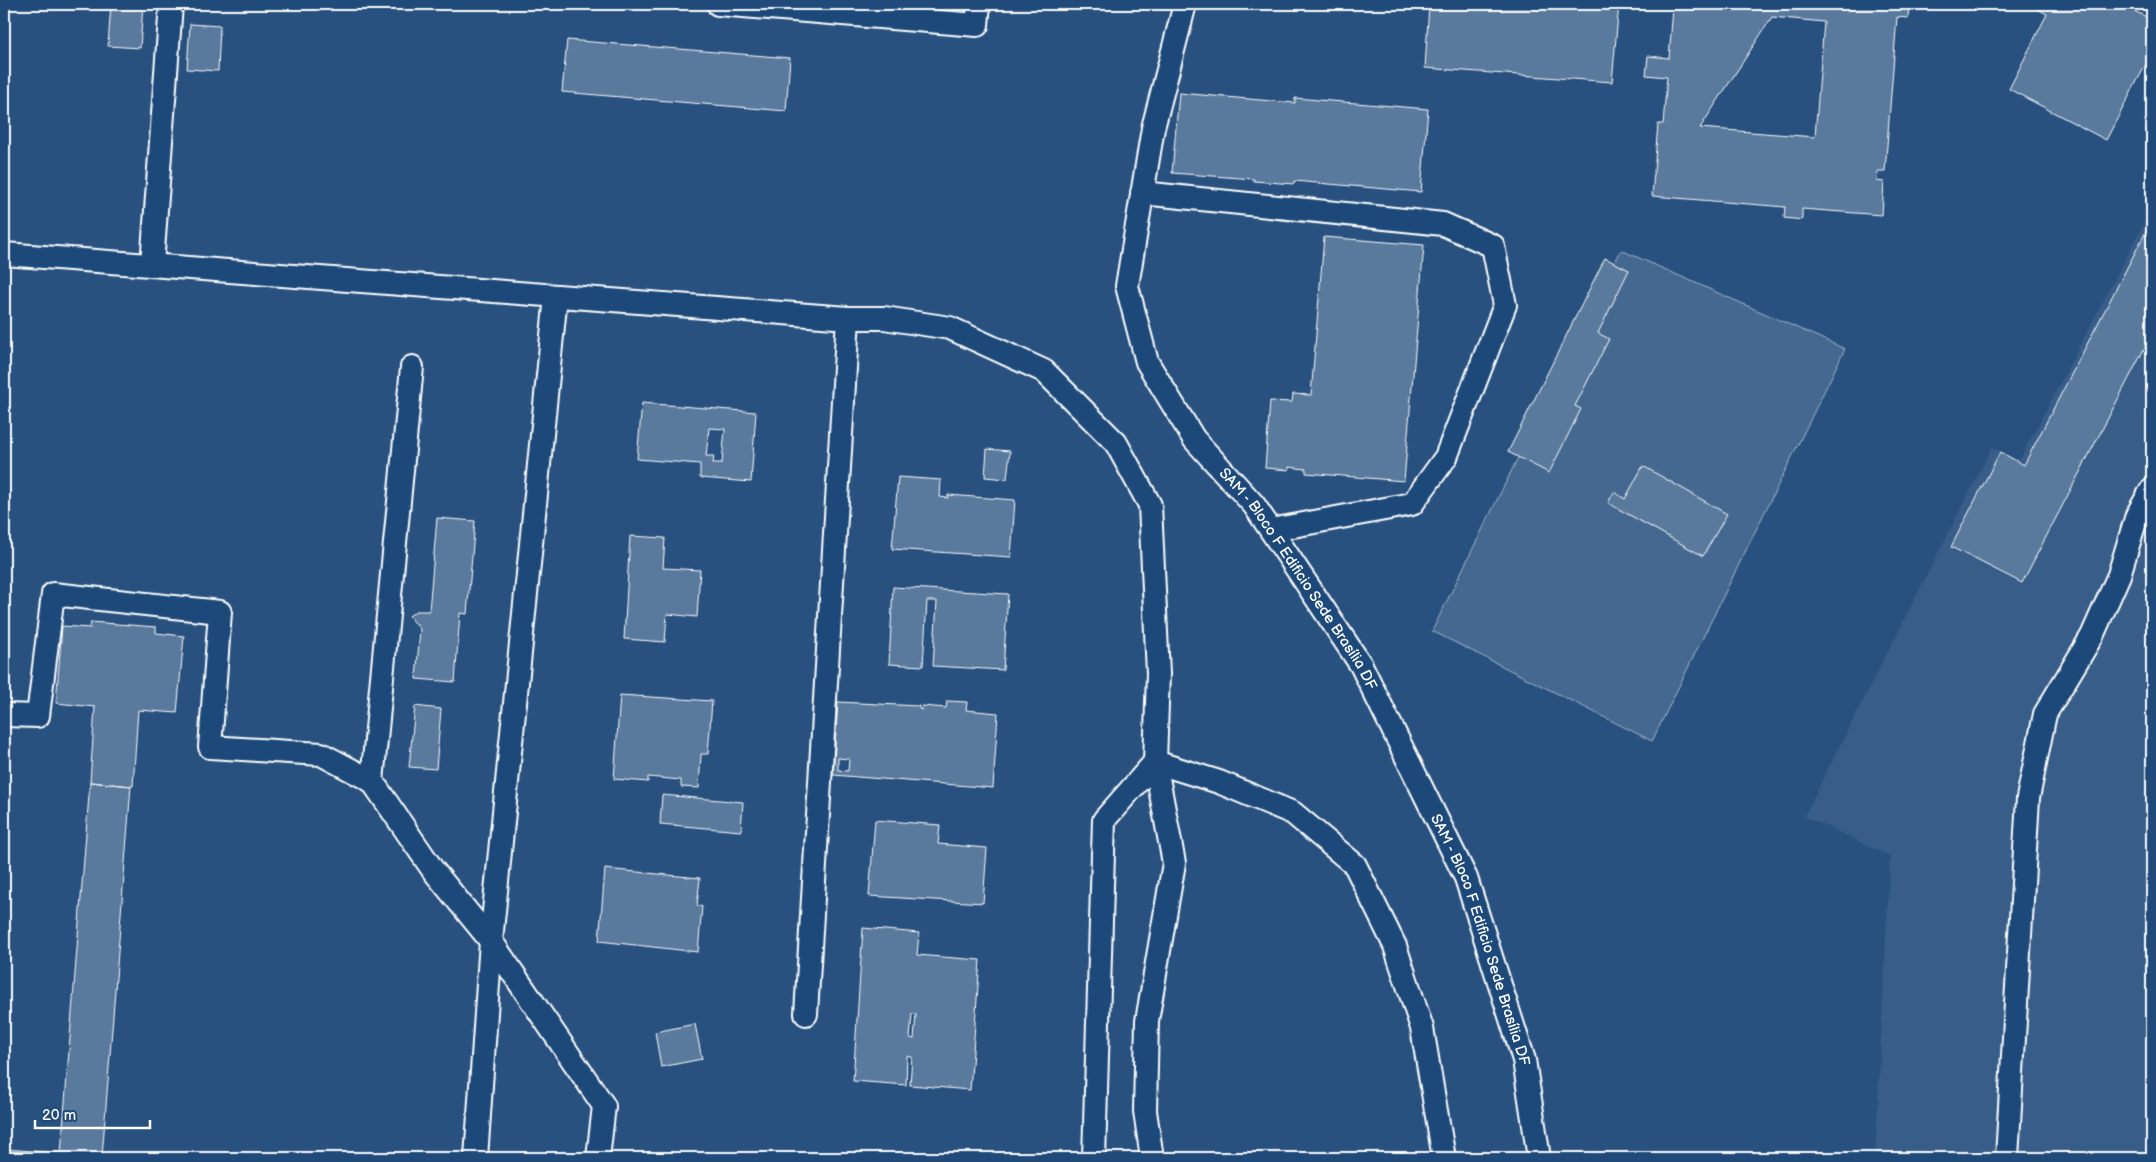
<svg xmlns="http://www.w3.org/2000/svg" width="2156" height="1162" font-family="'Balsamiq Sans',sans-serif">
<style>
.built{fill:#375d88}
.green{fill:#446890;stroke:#a2b4c8}
.building{fill:#5a7a9d;stroke:#fff;fill-rule:evenodd}
.lines{fill:none;stroke-linecap:round;stroke-linejoin:round}
.lane-casing{stroke:#fff;stroke-width:26}
.lane{stroke:#1f4a7a;stroke-width:22}
.labels{text-anchor:middle;stroke-width:4;stroke-linejoin:round;paint-order:stroke}
.street-label{font-size:15px;fill:#fff;stroke:#1f4a7a}
</style>
<rect width="100%" height="100%" fill="#28517f"/>
<filter id="ink" filterUnits="userSpaceOnUse"><feTurbulence type="fractalNoise" baseFrequency=".02" numOctaves="2"/><feDisplacementMap in="SourceGraphic" scale="10" xChannelSelector="R" yChannelSelector="G"/><feConvolveMatrix kernelMatrix="1 2 1 2 8 2 1 2 1" color-interpolation-filters="sRGB"/></filter>
<g filter="url(#ink)">
<path class="built" d="M2152,208V1158H1875L1890,856L1804,816L1992,447L2019,461Z"/>
<path class="green" d="M1621,250L1845,349L1652,741L1432,631Z"/>
<path class="building" d="M111,4H143L140,48L108,46Z
M1429,4H1619L1612,82L1425,68Z
M1666,4H1909L1908,18L1897,17L1885,171H1878L1877,181L1884,182L1882,215L1802,209V220L1784,218L1785,207L1652,196L1658,124H1663L1667,77L1646,75L1648,56L1669,58L1673,8H1666ZM1772,17L1824,22L1815,137L1700,128Z
M2028,4H2121L2152,20V67L2146,64L2106,140L2009,89L2047,14Z
M190,24L220,26L218,71L187,69Z
M567,40L790,58L786,111L562,92Z
M1179,93L1295,103V98L1428,109L1421,192L1294,181V184L1254,181V179L1172,173Z
M2152,220V334L2022,583L1951,547L2000,452L2024,465Z
M1324,237L1424,245L1404,481L1306,473V469L1289,467V470L1265,468L1270,401L1292,402L1293,394L1311,395Z
M1605,258L1629,270L1598,333L1609,339L1575,406L1581,409L1549,473L1508,452Z
M642,403L756,412L751,482L700,478V464L637,459ZM709,428L725,429L722,463H713L714,456H706Z
M987,449L1010,451L1007,479L985,477Z
M1643,466L1727,514L1703,556L1608,503L1614,492L1625,499Z
M898,477L941,480L940,497L948,498V495L1015,500L1011,557L892,549Z
M437,518L475,521L467,614L460,613L455,682L416,679L420,629L409,616L416,611H429Z
M630,536L665,538L663,568L700,570L697,617L667,614L665,642L624,639Z
M893,587L1008,594L1003,670L933,666L937,601H927L923,666L889,664Z
M91,622L156,627V633L184,636L177,713L138,710L133,786L90,782L95,707L56,703L62,626L90,628Z
M620,695L712,701L708,754H701L699,788L681,787V780L648,777V782L614,779Z
M947,701L967,702L966,710L998,713L993,788L833,775L838,702L919,706V709L922,710V706L946,708ZM838,758L849,759L848,771L838,770Z
M415,706L441,709L436,769L409,767Z
M90,782L131,786L102,1157L116,1158H4V1149L61,1153Z
M662,795L743,802L741,831L660,824Z
M875,820L940,825L938,844L987,848L983,903L869,896Z
M605,869L700,878L697,906H702L698,952L599,941Z
M863,928L919,933L917,955L980,960L970,1090L910,1085L912,1057L907,1056L906,1085L853,1081ZM912,1014H916L914,1039L910,1038Z
M695,1024L702,1059L661,1067L655,1032Z"/>
<g class="lines">
<g class="lane-casing">
<g id="lane">
<path d="M718,4L977,25L979,4"/>
<path id="s1" d="M1185,4L1153,128L1127,286L1147,362L1194,439L1254,505L1361,665L1466,878L1524,1060L1539,1158"/>
<path d="M1142,193L1443,224L1493,246L1505,305L1446,457L1412,504L1271,530"/>
<path d="M4,254L848,318H884L950,328L1044,371L1116,443L1150,505L1158,674L1155,762L1174,863L1147,1021L1145,1111L1152,1158"/>
<path d="M152,265L171,4"/>
<path d="M4,715L38,716L53,594L220,612L210,747L321,754L372,781L433,870L491,941L604,1106L598,1158"/>
<path d="M1155,762L1219,782L1293,813L1355,865L1395,946L1422,1028L1444,1158"/>
<path d="M372,781L412,367"/>
<path d="M806,1014L848,318"/>
<path d="M476,1158L491,941L556,296"/>
<path d="M1094,1158L1104,820L1155,762"/>
<path d="M2007,1158L2028,798L2045,714L2092,636L2119,575L2137,515L2152,489"/>
</g>
</g>
<use href="#lane" class="lane"/>
</g>
</g>
<g class="labels">
<g class="street-label">
<text dy="5" stroke="none"><textPath href="#s1" startOffset="632">SAM - Bloco F Edificio Sede Brasília DF</textPath></text>
<text dy="5" stroke="none"><textPath href="#s1" startOffset="1039">SAM - Bloco F Edificio Sede Brasília DF</textPath></text>
</g>
</g>
<rect width="2156" height="1162" fill="none" stroke="#1f4a7a" stroke-width="20"/>
<rect x="10" y="10" width="2136" height="1142" fill="none" stroke="#fff" stroke-width="2" filter="url(#ink)"/>
<path d="M35 1120v8h115v-8" fill="none" stroke="#ffffff" stroke-width="2.5"/>
<text x="42" y="1120" font-size="15" fill="#ffffff" stroke="#1f4a7a" stroke-width="4" paint-order="stroke">20 m</text>
</svg>
